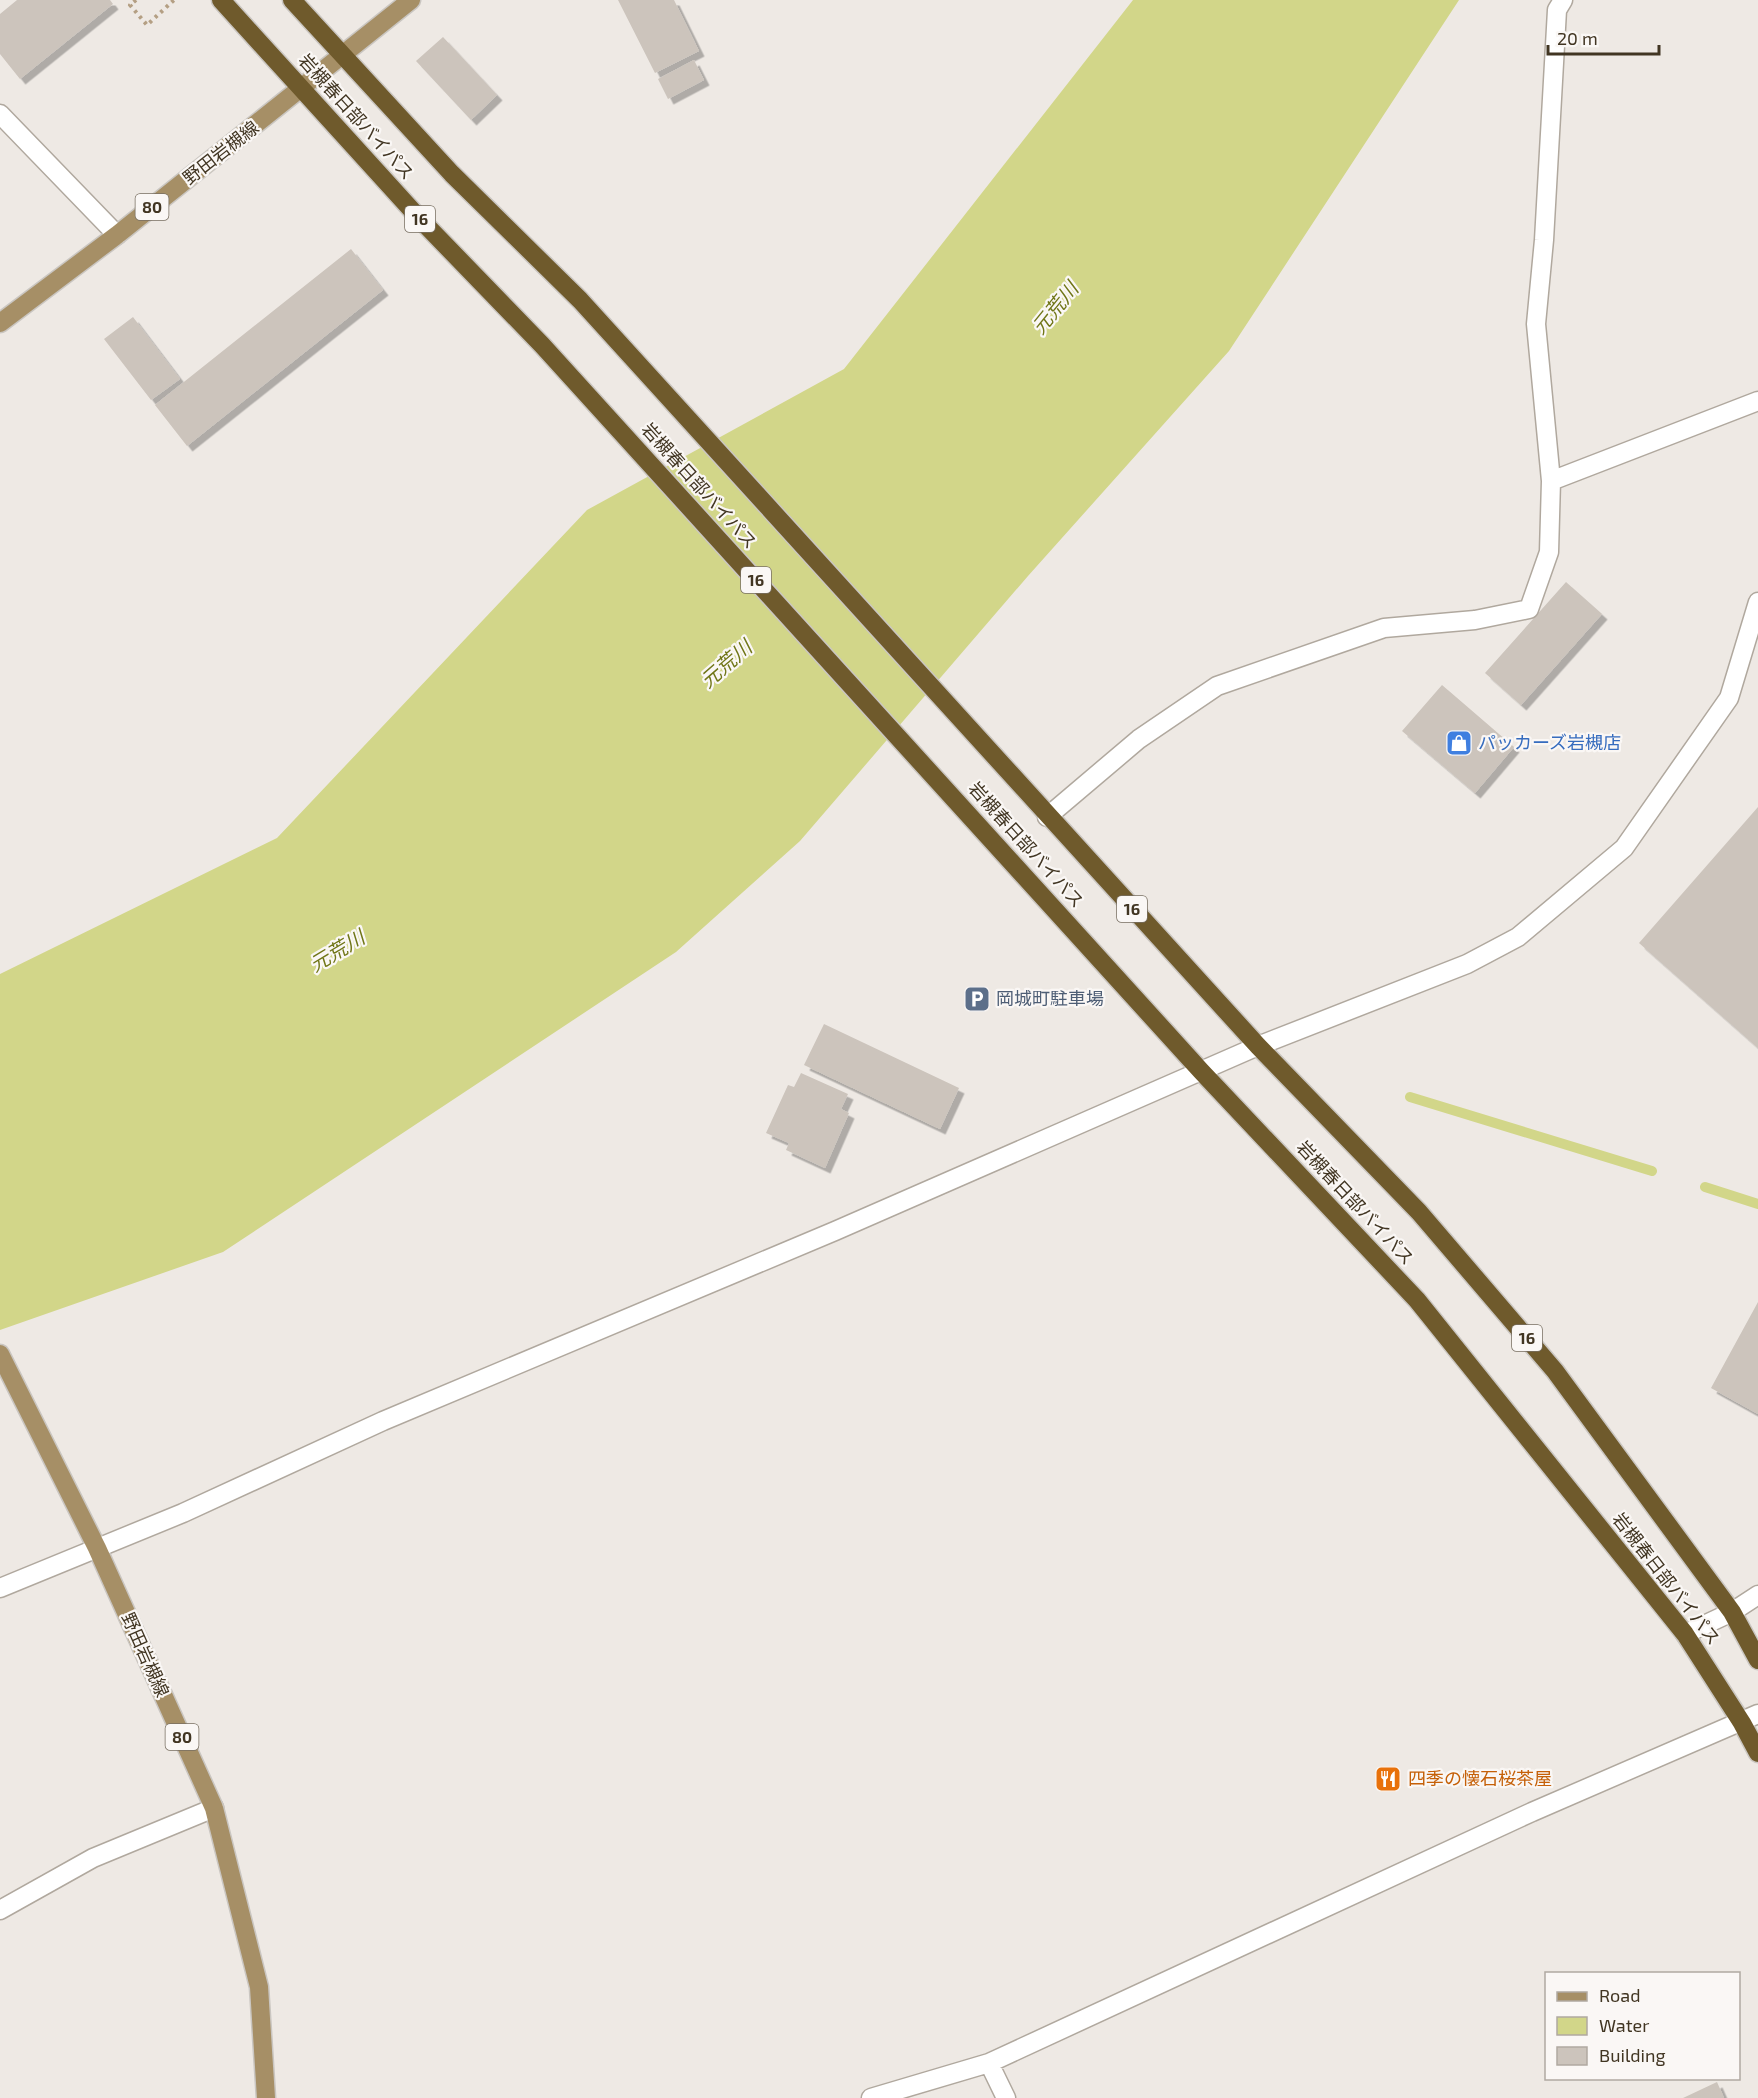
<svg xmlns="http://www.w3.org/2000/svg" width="1758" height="2098" font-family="'Exo 2','Noto Sans JP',sans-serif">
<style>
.water{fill:#d2d689}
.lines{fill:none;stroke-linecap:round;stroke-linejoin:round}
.stream{stroke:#d2d689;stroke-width:10}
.building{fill:#ccc4bc;filter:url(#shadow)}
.minor-casing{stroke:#b0a89e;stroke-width:21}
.major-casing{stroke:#cac6c1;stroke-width:21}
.highway-casing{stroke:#cac6c1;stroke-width:21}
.path{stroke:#b49f83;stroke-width:4;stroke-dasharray:3 4.5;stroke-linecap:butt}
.minor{stroke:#fff;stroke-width:18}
.major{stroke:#a68f66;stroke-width:18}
.highway{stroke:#6f5a2c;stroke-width:18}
.labels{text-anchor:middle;stroke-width:4.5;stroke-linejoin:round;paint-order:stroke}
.shield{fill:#faf7f5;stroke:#786f61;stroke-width:1.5}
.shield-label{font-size:16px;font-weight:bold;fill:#413522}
.street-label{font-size:18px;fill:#413522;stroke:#faf7f5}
.shop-label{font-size:18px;fill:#366cbe;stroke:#faf7f5;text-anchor:start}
.service-label{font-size:18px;fill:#4e5e75;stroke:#faf7f5;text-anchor:start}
.food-label{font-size:18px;fill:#c56008;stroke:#faf7f5;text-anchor:start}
.water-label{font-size:20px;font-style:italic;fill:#707617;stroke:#faf7f5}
</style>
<defs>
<filter id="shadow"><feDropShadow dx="5.5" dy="5.5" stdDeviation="0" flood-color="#0004"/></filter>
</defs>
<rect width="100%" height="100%" fill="#eee9e4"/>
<path class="water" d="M1133,0H1459L1229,351L1028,576L800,841L676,952L223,1252L0,1330V974L277,838L587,510L844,369Z"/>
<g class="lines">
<path class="stream" d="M1410,1097L1652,1171
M1705,1187L1758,1204"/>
</g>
<path class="building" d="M17,0H110L113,4L20,79L0,54V14Z
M618,0H674L699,51L655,73Z
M443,37L497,95L471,120L416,61Z
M694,60L704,80L668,99L658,79Z
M351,249L383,290L187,446L155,405Z
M133,317L180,379L151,400L104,339Z
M1566,582L1602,614L1521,705L1485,673Z
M1442,685L1514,747L1475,793L1402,731Z
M1758,807V1048L1639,943Z
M824,1024L959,1088L940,1129L804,1065Z
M801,1073L848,1094L841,1109L849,1113L825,1168L786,1150L789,1143L766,1133L788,1085L794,1087Z
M1758,1302V1414L1711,1388Z
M1717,2082L1724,2098H1683Z"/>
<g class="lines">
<g class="minor-casing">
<path id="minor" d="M0,114L117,235
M1551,481L1758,401
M1047,817L1139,739L1217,686L1384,628L1475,620L1529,609L1549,552L1551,481L1536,324L1544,240L1557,10L1563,0
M0,1588L183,1513L383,1421L835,1231L1258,1046L1467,964L1518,937L1624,848L1729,698L1758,602
M1685,1634L1732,1612L1758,1595
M0,1910L93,1858L214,1808
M989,2063L1006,2098
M871,2098L989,2063L1532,1812L1758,1714"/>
</g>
<g class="major-casing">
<path id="major" d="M0,323L117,235L411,0
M0,1354L97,1548L214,1808L259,1987L266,2098"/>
</g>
<g class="highway-casing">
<path id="highway" d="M221,0L419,218L542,345L1201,1071L1417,1300L1685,1634L1742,1723L1758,1753
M292,0L452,174L580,300L1258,1046L1419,1212L1555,1371L1732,1612L1758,1660"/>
</g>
<path class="path" d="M136,0L130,5L147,25L174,0"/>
<use href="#minor" class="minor"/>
<use href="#major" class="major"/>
<use href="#highway" class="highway"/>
</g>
<defs>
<g id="shop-square" transform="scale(1.35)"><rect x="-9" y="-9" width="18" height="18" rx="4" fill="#3f7fe0" stroke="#faf7f5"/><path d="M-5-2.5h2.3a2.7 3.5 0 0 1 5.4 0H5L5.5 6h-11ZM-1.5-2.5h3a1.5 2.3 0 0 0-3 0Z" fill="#fff"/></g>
<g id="parking-square" transform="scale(1.35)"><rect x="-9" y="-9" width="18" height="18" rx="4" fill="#5c6f8a" stroke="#faf7f5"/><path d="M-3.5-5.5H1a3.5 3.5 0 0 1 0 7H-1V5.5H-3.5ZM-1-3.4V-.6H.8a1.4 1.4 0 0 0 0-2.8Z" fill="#fff"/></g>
<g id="restaurant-square" transform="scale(1.35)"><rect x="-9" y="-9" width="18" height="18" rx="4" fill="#e8710a" stroke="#faf7f5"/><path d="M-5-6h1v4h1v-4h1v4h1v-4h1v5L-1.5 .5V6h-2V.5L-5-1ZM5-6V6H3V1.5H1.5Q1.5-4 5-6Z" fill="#fff"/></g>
</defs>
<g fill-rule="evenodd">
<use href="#shop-square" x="1459" y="743"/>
<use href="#parking-square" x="977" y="999"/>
<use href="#restaurant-square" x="1388" y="1779"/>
</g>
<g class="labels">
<g class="shield">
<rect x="135.5" y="194" width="33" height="26" rx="4.5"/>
<rect x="405" y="206" width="30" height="26" rx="4.5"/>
<rect x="741" y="567" width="30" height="26" rx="4.5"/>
<rect x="1117" y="896" width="30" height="26" rx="4.5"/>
<rect x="1512" y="1325" width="30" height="26" rx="4.5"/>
<rect x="165.5" y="1724" width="33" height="26" rx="4.5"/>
</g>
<g class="shield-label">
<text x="152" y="213">80</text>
<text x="420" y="225">16</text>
<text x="756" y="586">16</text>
<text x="1132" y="915">16</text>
<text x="1527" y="1344">16</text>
<text x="182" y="1743">80</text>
</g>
<g class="street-label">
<text transform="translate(356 117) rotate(48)" y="6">岩槻春日部バイパス</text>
<text transform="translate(221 153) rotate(-38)" y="6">野田岩槻線</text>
<text transform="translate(699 486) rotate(48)" y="6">岩槻春日部バイパス</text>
<text transform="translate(1026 845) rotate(48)" y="6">岩槻春日部バイパス</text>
<text transform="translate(1355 1203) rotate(47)" y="6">岩槻春日部バイパス</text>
<text transform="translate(1666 1579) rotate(52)" y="6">岩槻春日部バイパス</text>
<text transform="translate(145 1655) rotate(66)" y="6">野田岩槻線</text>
</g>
<g class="shop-label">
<text x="1478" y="749">パッカーズ岩槻店</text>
</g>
<g class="service-label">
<text x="996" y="1005">岡城町駐車場</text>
</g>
<g class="food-label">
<text x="1408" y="1785">四季の懐石桜茶屋</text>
</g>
<g class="water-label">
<text transform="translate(1055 308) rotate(-51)" y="7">元荒川</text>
<text transform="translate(726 664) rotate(-41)" y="7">元荒川</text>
<text transform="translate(337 951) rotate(-31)" y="7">元荒川</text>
</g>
</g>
<rect x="1545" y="1972" width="195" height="108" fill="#faf7f5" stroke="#b0a9a1" stroke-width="1.5"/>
<rect x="1557" y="1992" width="30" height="9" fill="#a68f66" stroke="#b0a9a1" stroke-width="1.5"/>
<text x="1599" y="2002" font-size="18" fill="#413522">Road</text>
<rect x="1557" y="2017" width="30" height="18" fill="#d2d689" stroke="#b0a9a1" stroke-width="1.5"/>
<text x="1599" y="2032" font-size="18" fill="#413522">Water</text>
<rect x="1557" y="2047" width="30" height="18" fill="#ccc4bc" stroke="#b0a9a1" stroke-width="1.5"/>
<text x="1599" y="2062" font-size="18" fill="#413522">Building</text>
<path d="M1548 45v9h111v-9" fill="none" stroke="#413522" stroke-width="3"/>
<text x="1557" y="45" font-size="18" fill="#413522" stroke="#faf7f5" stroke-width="4.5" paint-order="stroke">20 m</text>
</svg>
